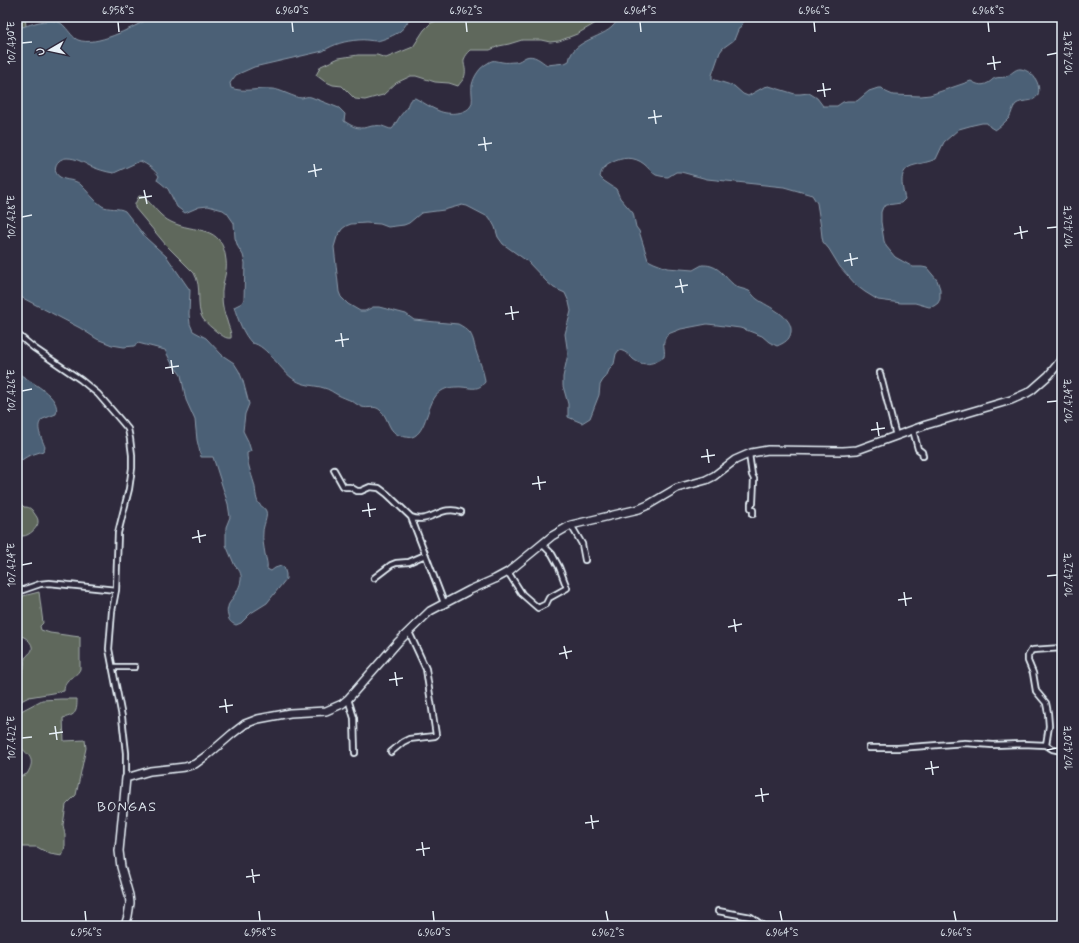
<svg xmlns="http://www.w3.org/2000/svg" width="1079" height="943" font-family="Mynerve,sans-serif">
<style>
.green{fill:#5e675b;stroke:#a3acaa}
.water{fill:#4b6076;stroke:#8a9aaa}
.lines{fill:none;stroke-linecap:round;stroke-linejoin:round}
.street-casing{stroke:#e8f1f8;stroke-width:8}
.secondary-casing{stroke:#e8f1f8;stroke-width:10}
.street{stroke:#2f2a3d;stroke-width:4.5}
.secondary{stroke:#2f2a3d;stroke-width:7}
.ticks{fill:none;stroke:#e8f1f8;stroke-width:1.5}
.labels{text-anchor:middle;stroke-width:3.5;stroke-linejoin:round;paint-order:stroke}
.quarter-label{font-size:14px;letter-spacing:1px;fill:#e8f1f8;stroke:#2f2a3d}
.neatline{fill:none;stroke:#e8f1f8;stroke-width:1.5}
.ticks-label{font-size:10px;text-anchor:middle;fill:#e8f1f8}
</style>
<rect width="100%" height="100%" fill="#2f2a3d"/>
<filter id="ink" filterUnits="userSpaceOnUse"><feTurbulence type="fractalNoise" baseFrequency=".025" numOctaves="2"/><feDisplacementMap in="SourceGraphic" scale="8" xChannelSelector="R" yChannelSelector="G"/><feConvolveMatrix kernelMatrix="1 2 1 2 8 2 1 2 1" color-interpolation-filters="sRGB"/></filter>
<g filter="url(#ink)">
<path class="green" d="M17,17H25L26,26L17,29Z
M476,17H603L601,20L577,34L559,41L550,42L541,40H522L509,44L499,46L490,50H471C457,63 469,65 464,78C463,80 460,83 458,86L449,83L435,82L416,76H411L396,83L383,95L365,100L355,99L342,86L333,85L324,81L316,75L321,66L339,58L358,55H377L386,58L413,47L424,30L431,23L439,20L467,21Z
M139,196L144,197C153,205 160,217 171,222C195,234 222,223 226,260C228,273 221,284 222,297C222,305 224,313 227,321C228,326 232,333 231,338C225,339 222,335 217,332C212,328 207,324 203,319C195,307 203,288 194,273L166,245L135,208V204Z
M17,494L20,503L24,507C29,507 31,508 34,513C36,516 38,518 38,521C39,527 29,536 23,536C22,536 19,536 17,535Z
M39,592L43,623L40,626L41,630L50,633L80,637V669C75,680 65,675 64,691L29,697L17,703V679C20,676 23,672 24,668C25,665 24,661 25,658C27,655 31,653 32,650C34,642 23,635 17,635V608L21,607L23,596Z
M61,699H77C77,712 76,715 63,718L64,741L85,740L86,748L76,795L66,805L63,825L65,835V846L63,854L62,856L50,854L37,847H22L17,844V774L22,776L27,774C37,758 28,755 17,744V712L21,711L42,700Z"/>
<path class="water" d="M151,17H412C407,21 405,28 400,31C396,35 382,40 377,41C371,41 365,39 358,40C345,41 334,44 323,51L254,67L236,75L230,83L231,88C244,93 258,88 272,89C280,89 294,98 302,98C306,97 307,96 311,97L339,108L345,114L344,121C355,128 359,130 372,126C375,126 379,125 382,126C386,127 388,129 392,129C395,126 396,122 399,118C401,114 405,111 407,107C409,102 409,99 415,98C423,102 431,108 439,111C448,115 469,115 472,103C473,97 471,91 472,85C474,76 480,67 488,63C493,59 496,61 502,62C506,63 511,62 515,62C519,62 522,59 526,57C534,54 541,61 547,65L565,63L569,61C573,36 613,39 618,17H747L738,30L734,40L723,48L720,52L712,75V79L734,86L743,94L748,96L764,87L769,86L795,94H800L809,93L817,98L823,106H837L843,102L847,101H857L869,91L878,88H882L886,92L893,95L921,96L930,95L971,81C978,85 983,87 991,81C992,80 994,78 996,78C998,77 1002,78 1005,77C1011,75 1015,68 1021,69C1027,70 1034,75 1036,80C1039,85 1041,95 1034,99C1029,102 1022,100 1016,104C1012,108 1012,113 1009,118C1005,122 1000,127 995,130L990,127L987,123H982L973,125L959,129L944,142L936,159C929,162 922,163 915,165C897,169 902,186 905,199L901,203L887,205L883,207L881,212V222L884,241L886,246L895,257L913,267H922L927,268L937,280L940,289V299L938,303L934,306L929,307L915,303H901L878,300L865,292L857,286L840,267L829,249L823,242L822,237L821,228L817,203L812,195L784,187L707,179L681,172H676L668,177C664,177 660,176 656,175C651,172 648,167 644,164C634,156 622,157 611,163C605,166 601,170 600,177L604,181L616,189L620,198L633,213L636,227L639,231L648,260L654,263L667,268L693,270L702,265C705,265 708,265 711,266C722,269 727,281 737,287C741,289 745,289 749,291C752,293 754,297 757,299C768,307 793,316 791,332C790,340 784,343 777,346L769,342L762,336L749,331L740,328L717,325L707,324L681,329L668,334C660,344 666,347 664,357C654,364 643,367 633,359C628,354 625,351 619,350L616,354L614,364L610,368L606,377L603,380L600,385L599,395L590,418L582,423L568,417V404L563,386V377L568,354L565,334L571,311L569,302L565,293L554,288L547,282L527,261L503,244L498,237L495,227L490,218L467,206L462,205L444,210L421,213L409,223L404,225L388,227L380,224L366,223L351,224L346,226L342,229L337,237L334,247L339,292L341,297L348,304L360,311H365L373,307H379L406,314L414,320L458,324C462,326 467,329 470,333C474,339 474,345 476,351C479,361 484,371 485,382C477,393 468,386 457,387C451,387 445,388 440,392C427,400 427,433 412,437C410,438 408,437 406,437C386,434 391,420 380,410C375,405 368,409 362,407C359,406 355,403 352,401C347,399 342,397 338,395C334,393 329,389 324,388C315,385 304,386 295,380C281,372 267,345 252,343C243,334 238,319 234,307L242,303L244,299L245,263L243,255L238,247L235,238L234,223L227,213L223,210L208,206L199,207L185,213L177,207L168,189L161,183L157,180L159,176C155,170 147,164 140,161L114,173C106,172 97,169 90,166C82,162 76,158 67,158C64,158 61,159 59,161C54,165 54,174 60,177C66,181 74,179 80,184C88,191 93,200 102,206C109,210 118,207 125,211L146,238L167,257L187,286L190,290L189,314L190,324L193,331L206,338L222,355L234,363L239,371L243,381L249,404L245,414L243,431L248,441L251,451L247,453C247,463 251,473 254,483C256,489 255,498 259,504C261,506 265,508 266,511C268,517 263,526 263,532C262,539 264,547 265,554C266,559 268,563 267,569L271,571L275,568L281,566L284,567L286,574V579L267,603L251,613L241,623L236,625C231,623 229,621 228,616C227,613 227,610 228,607C228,604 231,602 232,599C239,589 247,575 235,566L226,545V527L230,517L228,504L213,457H201L197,440L195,420L186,400L181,375L171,362L165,350L138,343L134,346L124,347L112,345L97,339L80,328L17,295V29L19,28C33,24 55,14 65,27C69,31 73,38 78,40C97,47 130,28 147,20Z
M17,372C29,382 62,396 56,414C52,416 47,417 43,419C34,425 42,439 45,447L43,451L28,456L20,461H17Z"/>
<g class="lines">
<g class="street-casing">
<path id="street" d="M17,334L34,348L81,380L98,394L123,423L128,429L130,439L132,455V468L129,489L118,533L116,590L112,611L109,649L122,717L126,753V778
M880,373L896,436
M913,430L918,449L922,452L923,456
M749,454L752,475L754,479L753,502V503H751V508L753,510V514
M334,470L343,486L345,487H350L357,491H361L370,487L379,488L387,494L411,517L444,603
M411,517C429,525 441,504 461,512
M571,525L582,544L585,560
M508,572L522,594L538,608L546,604L549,598L567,588L559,567L552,554L542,544
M374,578L391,565L396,563L409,562L425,555
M17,592L40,584L49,583L116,590
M1062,648L1033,650L1031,651L1028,656V661L1033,673L1036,691L1046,703L1048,713L1049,726L1046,745L1052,749L1062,751
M112,667H135
M348,699L354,718L355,753
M869,748H898L965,743L993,745L1023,744L1046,745
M391,752L403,742L409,739L435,736L436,735L426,669L409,632
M718,911L751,917L763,926"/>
</g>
<g class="secondary-casing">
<path id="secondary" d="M125,926L128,916L130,903L129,895L121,867L119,851L126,778L150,771L185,767L195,764L210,753L232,734L245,724L258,719L290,713L326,711L342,704L348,699L398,642L430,611L470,590L495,579L508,572L552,536L571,525L639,509L648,505L677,488L706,480L714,476L735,460L751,453L768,450L843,451L857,450L926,425L1011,400L1027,393L1032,390L1049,375L1062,359"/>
</g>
<use href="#street" class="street"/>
<use href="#secondary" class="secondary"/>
</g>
</g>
<path class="ticks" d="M118,22L119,32M292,22L293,32M466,22L467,32M640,22L641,32M814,22L815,32M988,22L989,32M22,43L32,42M1047,55L1057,53M993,56L995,70M987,64L1001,62M823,83L825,97M817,91L831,89M654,110L656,124M648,118L662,116M484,137L486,151M478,145L492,143M314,164L316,177M308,172L322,169M144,190L147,204M139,198L152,196M22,217L32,215M1020,226L1022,239M1047,228L1057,227M1014,234L1028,231M850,253L852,266M844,261L858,258M680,279L683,293M675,287L688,285M511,306L513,320M505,314L519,312M341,333L343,347M335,341L349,339M171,360L173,374M165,368L179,366M22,391L32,389M1047,402L1057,401M877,422L879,436M871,430L885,428M707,449L709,463M701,457L715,455M538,476L540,490M532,484L546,482M368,503L370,517M362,511L376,509M198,530L200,543M192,538L206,535M22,565L32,563M1047,576L1057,575M904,592L906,606M898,600L912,598M734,619L736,632M728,627L742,624M564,646L567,659M559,654L572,651M395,672L397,686M389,680L403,678M225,699L227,713M219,707L233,705M55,726L57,740M49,734L63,732M22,738L32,737M1047,750L1057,748M931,761L933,775M925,769L939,767M761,788L763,802M755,796L769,794M591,815L593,829M585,823L599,821M422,842L424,856M416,850L430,848M252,869L254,883M246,877L260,875M85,911L86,921M259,911L260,921M433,911L434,921M606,911L608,921M780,911L782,921M954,911L956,921"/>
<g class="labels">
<g class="quarter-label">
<text x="127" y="811">BONGAS</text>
</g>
</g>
<rect width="1079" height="943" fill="none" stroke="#2f2a3d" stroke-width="44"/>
<g transform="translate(50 50) rotate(261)" stroke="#2f2a3d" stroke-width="3" paint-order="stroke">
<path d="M0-3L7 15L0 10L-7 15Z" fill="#e8f1f8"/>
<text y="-6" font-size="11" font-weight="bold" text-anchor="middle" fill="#e8f1f8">U</text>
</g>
<rect x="22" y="22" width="1035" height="899" class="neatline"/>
<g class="ticks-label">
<text x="118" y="14">6.958°S</text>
<text x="292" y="14">6.960°S</text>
<text x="466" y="14">6.962°S</text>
<text x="640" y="14">6.964°S</text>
<text x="814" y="14">6.966°S</text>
<text x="988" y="14">6.968°S</text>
<text transform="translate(11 43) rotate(-90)" y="4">107.430°E</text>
<text transform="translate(1068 53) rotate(-90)" y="4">107.428°E</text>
<text transform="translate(11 217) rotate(-90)" y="4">107.428°E</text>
<text transform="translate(1068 227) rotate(-90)" y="4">107.426°E</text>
<text transform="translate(11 391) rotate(-90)" y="4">107.426°E</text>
<text transform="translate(1068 401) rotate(-90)" y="4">107.424°E</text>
<text transform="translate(11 565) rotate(-90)" y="4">107.424°E</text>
<text transform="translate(1068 575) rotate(-90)" y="4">107.422°E</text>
<text transform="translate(11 738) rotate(-90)" y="4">107.422°E</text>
<text transform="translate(1068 748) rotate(-90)" y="4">107.420°E</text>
<text x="86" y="936">6.956°S</text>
<text x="260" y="936">6.958°S</text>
<text x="434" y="936">6.960°S</text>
<text x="608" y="936">6.962°S</text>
<text x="782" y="936">6.964°S</text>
<text x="956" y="936">6.966°S</text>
</g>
</svg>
